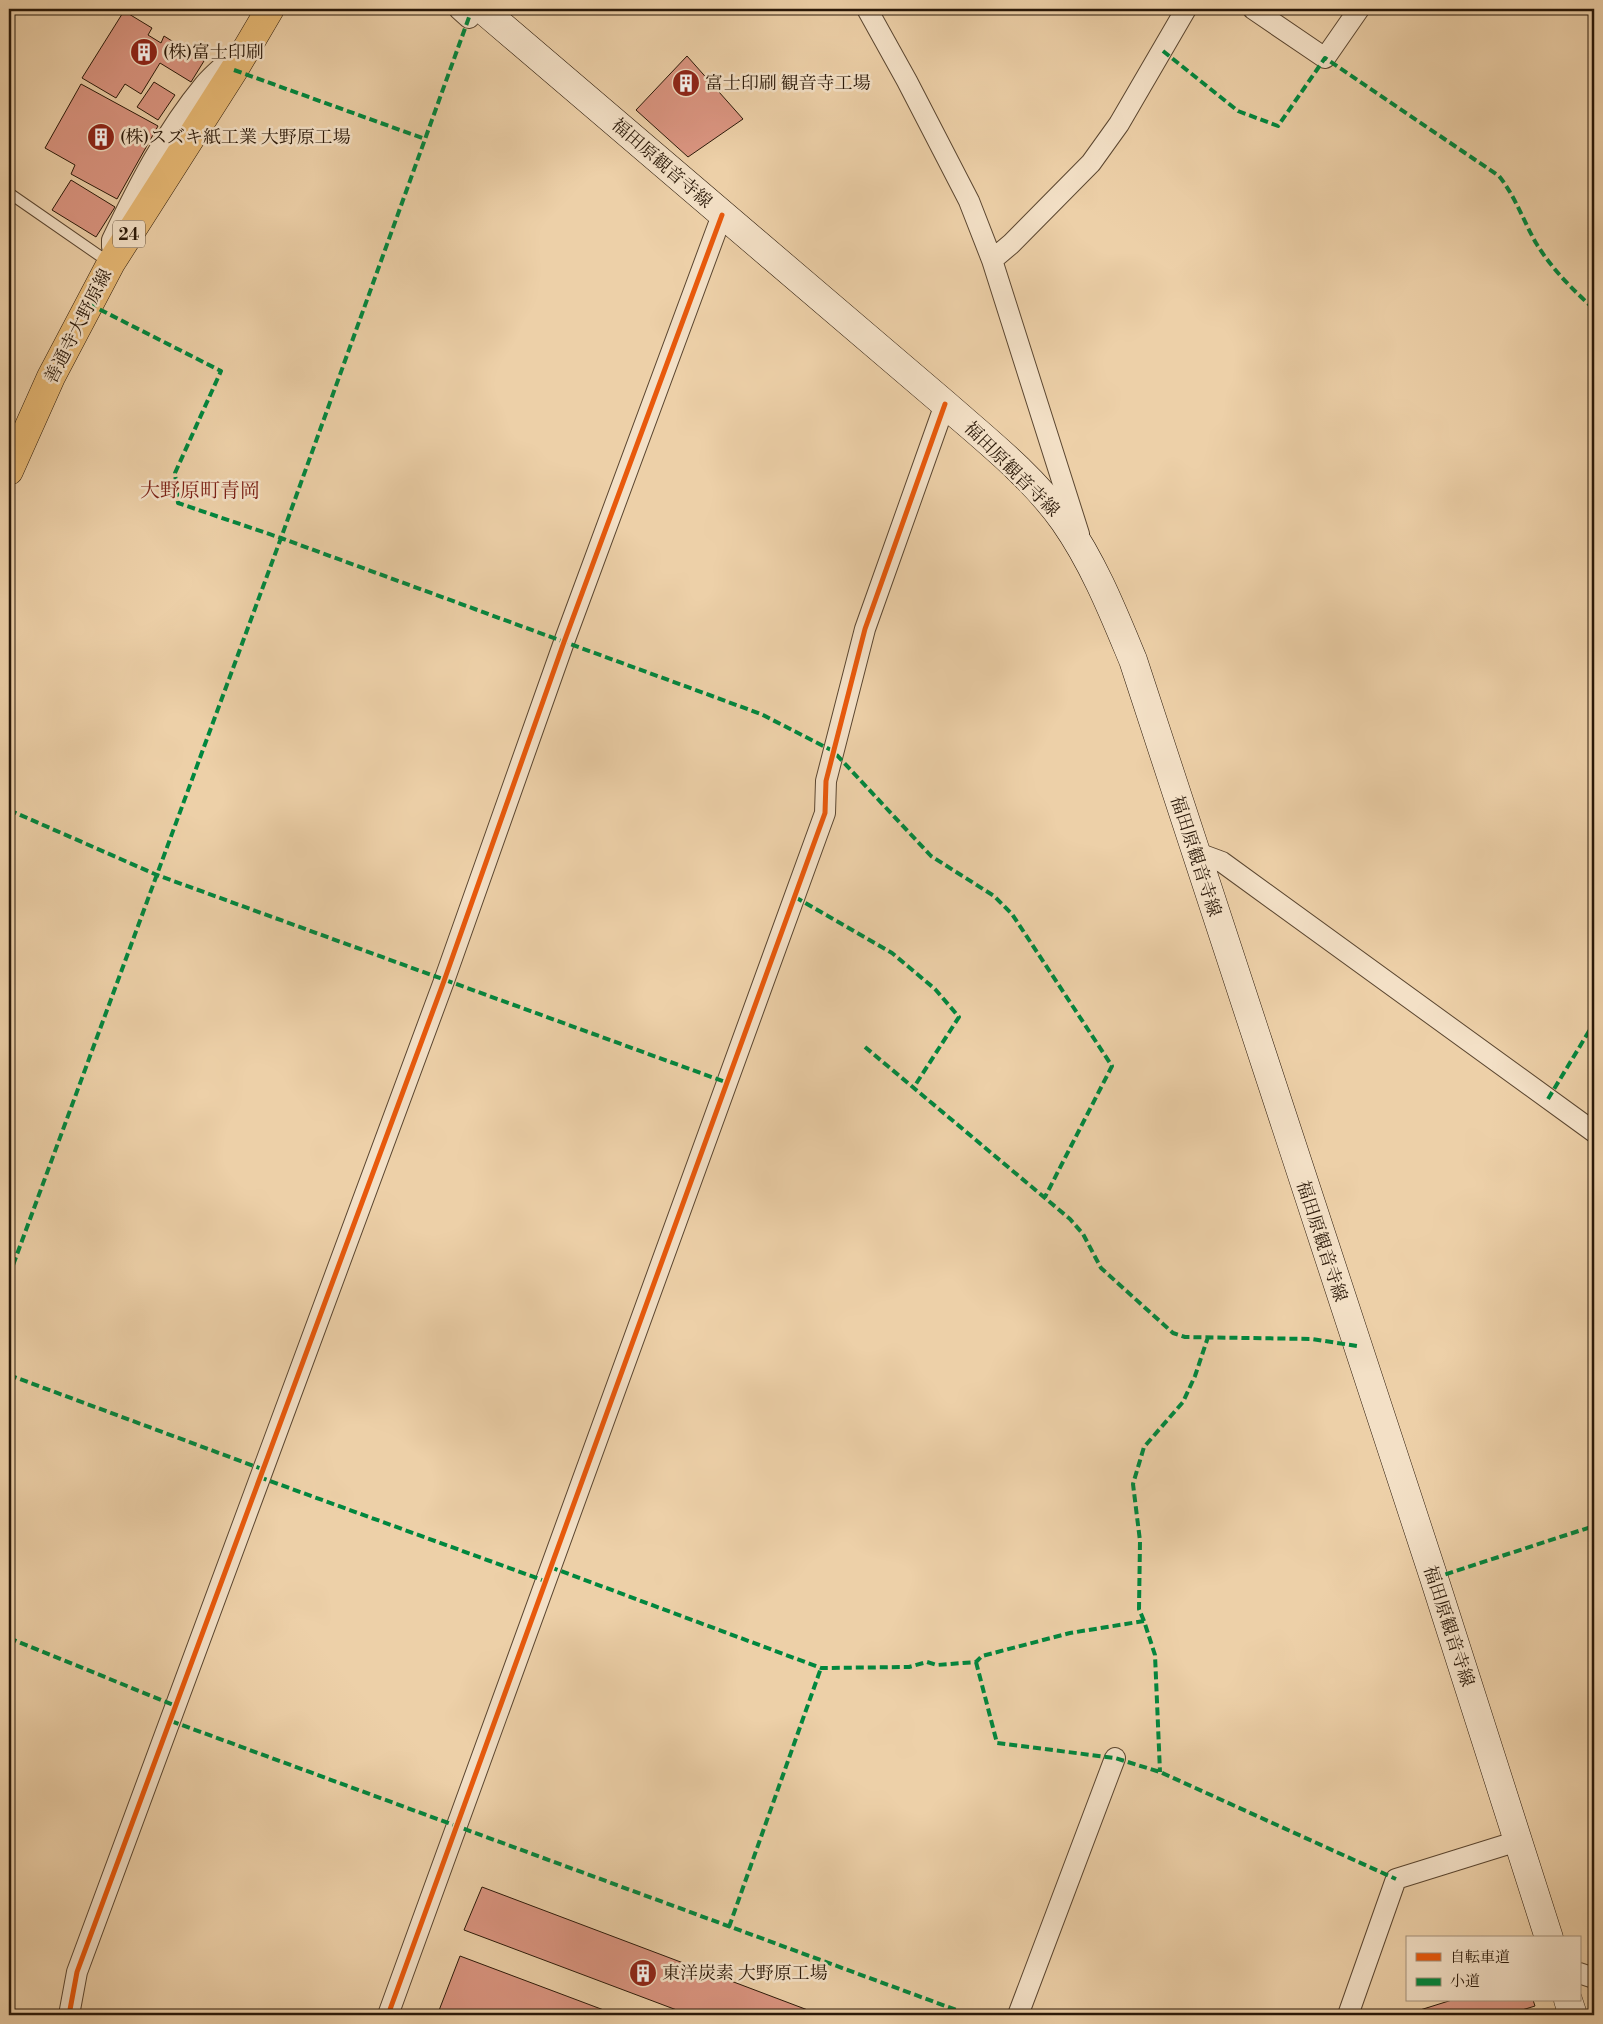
<svg xmlns="http://www.w3.org/2000/svg" width="1603" height="2024" font-family="'Libre Bodoni','Noto Serif JP',serif">
<style>
.building{fill:#db9581;stroke:#2a1808}
.lines{fill:none;stroke-linecap:round;stroke-linejoin:round}
.lane-casing{stroke:#5b4630;stroke-width:12}
.street-casing{stroke:#5b4630;stroke-width:22}
.secondary-casing{stroke:#2a1808;stroke-width:29}
.primary-casing{stroke:#2a1808;stroke-width:29}
.lane{stroke:#f3e0c6;stroke-width:10}
.street{stroke:#f3e0c6;stroke-width:20}
.secondary{stroke:#f3e0c6;stroke-width:28}
.primary{stroke:#e6b874;stroke-width:28}
.quiet{stroke:#00873e;stroke-width:4;stroke-dasharray:8 4;stroke-linecap:butt}
.cycleway-casing{stroke:#f3e0c6;stroke-width:8}
.cycleway{stroke:#e8590c;stroke-width:5}
.labels{text-anchor:middle;stroke-width:5;stroke-linejoin:round;paint-order:stroke}
.shield{fill:#f3e0c6;stroke:#665441;stroke-width:1}
.shield-label{font-size:16px;font-weight:bold;fill:#2a1808}
.poi-label{font-size:18px;fill:#2a1808;stroke:#f3e0c6;text-anchor:start}
.street-label{font-size:18px;fill:#2a1808;stroke:#f3e0c6}
.quarter-label{font-size:20px;fill:#7a1f14;stroke:#f3e0c6}
</style>
<rect width="100%" height="100%" fill="#edd0a8"/>
<filter id="stains"><feTurbulence type="fractalNoise" baseFrequency=".004" numOctaves="4"/><feColorMatrix values="0 0 0 0 .2 0 0 0 0 .09 0 0 0 0 .02 0 0 0 .5 -.17"/></filter>
<radialGradient id="worn" r=".72"><stop offset=".6" stop-color="#630" stop-opacity="0"/><stop offset="1" stop-color="#630" stop-opacity=".3"/></radialGradient>
<path class="building" d="M124,11L152,28L148,35L161,43L164,36L204,61L191,82L160,63L141,94L125,84L116,98L82,78Z
M687,56L743,119L688,157L636,110Z
M154,82L175,95L158,120L137,107Z
M81,84L158,126L117,199L71,174L75,165L45,148Z
M71,180L115,207L96,237L52,210Z
M482,1887L821,2015H690L464,1930Z
M460,1956L617,2015H443L438,2013Z
M1452,2000H1533L1535,2006L1506,2015H1404Z"/>
<g class="lines">
<g class="lane-casing">
<path id="lane" d="M9,193L110,263"/>
</g>
<g class="street-casing">
<path id="street" d="M459,9L469,18
M867,9L907,81L969,201L992,260L1079,534
M1253,9L1325,58L1359,9
M112,247V240C138,186 166,131 204,85C213,74 225,65 235,55
M992,260L1011,244L1091,163L1119,124L1186,9
M1195,852L1222,862L1594,1132
M1579,1973L1594,1978
M69,2015L77,1972L444,981L564,642L722,215
M388,2015L825,813L826,781L865,629L945,404
M1018,2015L1115,1758
M1348,2015L1396,1879L1518,1841"/>
</g>
<g class="secondary-casing">
<path id="secondary" d="M482,9L945,404C986,440 1032,476 1064,521C1094,564 1113,612 1133,660L1434,1578L1549,1938
M1568,2000L1573,2015"/>
</g>
<g class="primary-casing">
<path id="primary" d="M9,471L51,377L111,263L234,70L270,9"/>
</g>
<use href="#lane" class="lane"/>
<use href="#street" class="street"/>
<use href="#secondary" class="secondary"/>
<use href="#primary" class="primary"/>
<path class="quiet" d="M1163,51L1238,111L1278,126L1325,58L1499,176C1515,196 1523,220 1536,243C1551,268 1573,290 1594,309
M234,70L425,139
M89,304L221,371L175,473L178,503L281,538L761,714L833,751L931,856L994,896L1012,914L1112,1066L1045,1197
M9,810L157,875L728,1083
M795,897L892,953L935,989L959,1017L914,1087
M865,1047L1070,1219L1083,1234L1101,1268L1173,1333L1185,1337L1312,1339L1357,1346
M1548,1099L1594,1023
M9,1276L281,538L472,9
M9,1375L262,1469
M259,1477L545,1581
M550,1567L821,1668L909,1667L927,1662L937,1665L976,1662L982,1656L1070,1633L1144,1621L1155,1655L1160,1772
M1434,1578L1594,1526
M1144,1621L1139,1609L1140,1541L1133,1484L1144,1447L1183,1402L1195,1376L1208,1337
M9,1638L176,1706
M976,1662L997,1743L1115,1758L1160,1772L1396,1879
M171,1721L970,2015
M729,1927L821,1668"/>
<g class="cycleway-casing">
<path id="cycleway" d="M69,2015L77,1972L444,981L564,642L722,215
M388,2015L825,813L826,781L865,629L945,404"/>
</g>
<use href="#cycleway" class="cycleway"/>
</g>
<defs>
<g id="building-disc" transform="scale(1.4375)"><circle r="9.5" fill="#8f2418" stroke="#f3e0c6"/><path d="M-4-6H4V6H1V3H-1V6H-4ZM-2.5-4.3h1.7v1.8h-1.7ZM.8-4.3h1.7v1.8H.8ZM-2.5-1h1.7V.8h-1.7ZM.8-1h1.7V.8H.8Z" fill="#fff"/></g>
</defs>
<g fill-rule="evenodd">
<use href="#building-disc" x="144" y="52"/>
<use href="#building-disc" x="686" y="83"/>
<use href="#building-disc" x="101" y="137"/>
<use href="#building-disc" x="643" y="1973"/>
</g>
<g class="labels">
<rect class="shield" x="113" y="220.5" width="32" height="27" rx="4"/>
<g class="shield-label">
<text x="129" y="240">24</text>
</g>
<g class="poi-label">
<text x="163" y="58">(株)富士印刷</text>
<text x="705" y="89">富士印刷 観音寺工場</text>
<text x="120" y="143">(株)スズキ紙工業 大野原工場</text>
<text x="662" y="1979">東洋炭素 大野原工場</text>
</g>
<g class="street-label">
<text transform="translate(662 163) rotate(41)" y="6">福田原観音寺線</text>
<text transform="translate(78 326) rotate(-63)" y="6">善通寺大野原線</text>
<text transform="translate(1012 469) rotate(45)" y="6">福田原観音寺線</text>
<text transform="translate(1196 856) rotate(72)" y="6">福田原観音寺線</text>
<text transform="translate(1322 1241) rotate(72)" y="6">福田原観音寺線</text>
<text transform="translate(1449 1626) rotate(72)" y="6">福田原観音寺線</text>
</g>
<g class="quarter-label">
<text x="200" y="497">大野原町青岡</text>
</g>
</g>
<rect width="1603" height="2024" fill="none" stroke="#edd0a8" stroke-width="30"/>
<rect x="10" y="10" width="1583" height="2004" fill="none" stroke="#2a1808" stroke-width="2.5"/>
<rect x="15" y="15" width="1573" height="1994" fill="none" stroke="#2a1808"/>
<rect x="1406" y="1936" width="175" height="65" fill="#f3e0c6" stroke="#a3907a"/>
<rect x="1416" y="1953" width="25" height="8" fill="#e8590c" stroke="#a3907a"/>
<text x="1450" y="1962" font-size="15" fill="#2a1808">自転車道</text>
<rect x="1416" y="1978" width="25" height="8" fill="#00873e" stroke="#a3907a"/>
<text x="1450" y="1986" font-size="15" fill="#2a1808">小道</text>
<rect width="100%" height="100%" filter="url(#stains)"/>
<rect width="100%" height="100%" fill="url(#worn)"/>
</svg>
